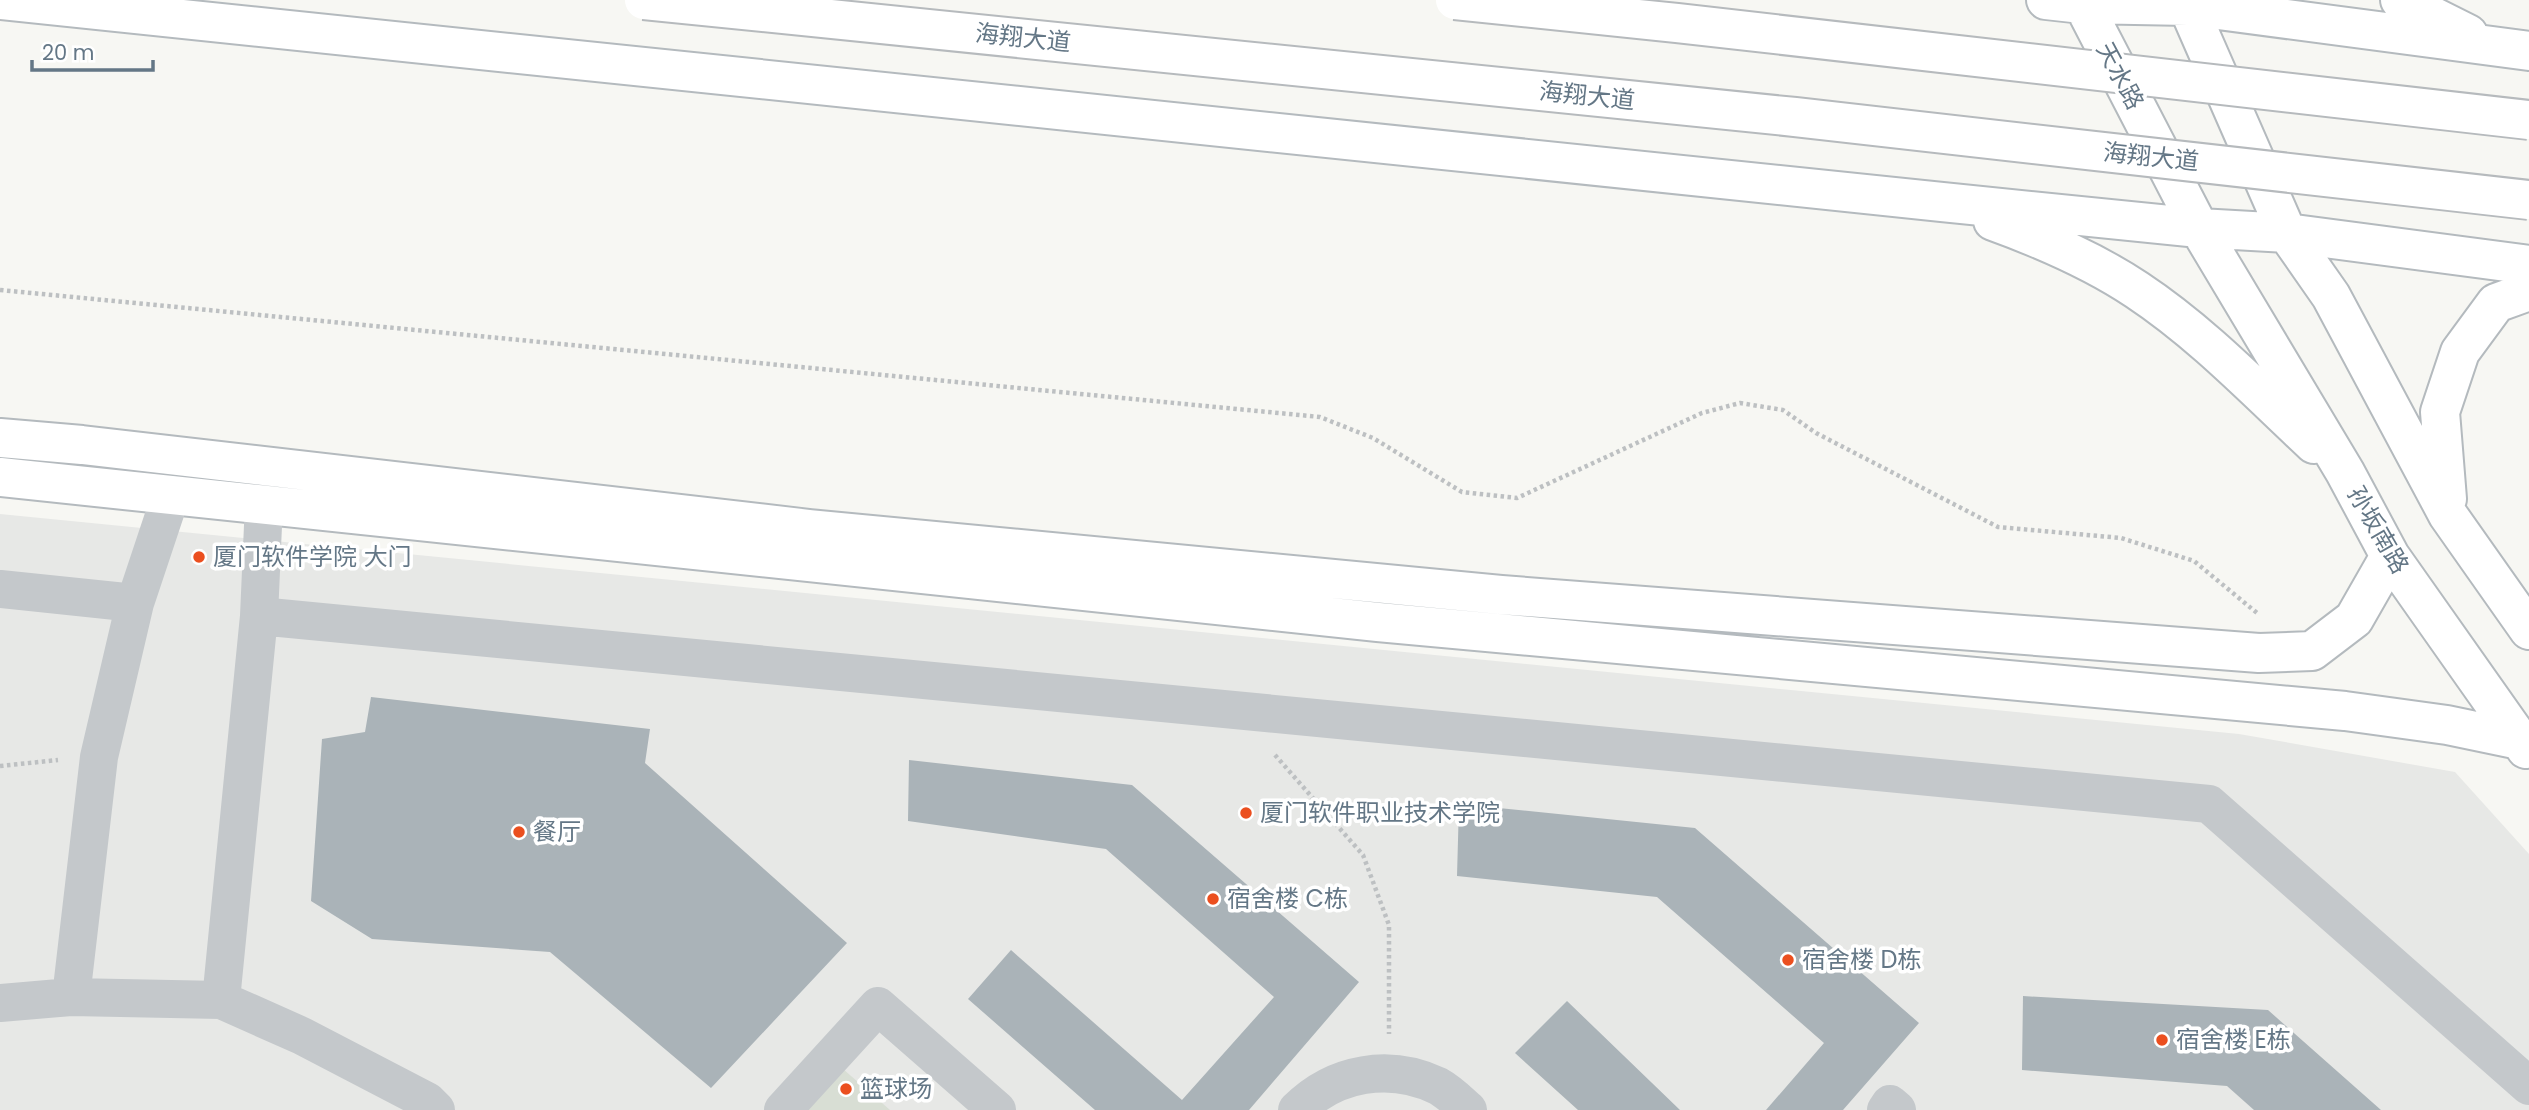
<svg xmlns="http://www.w3.org/2000/svg" width="2529" height="1110" font-family="Poppins,'Noto Sans SC',sans-serif">
<style>
.built{fill:#e7e8e6}
.green{fill:#d8ded4}
.building{fill:#aab3b8}
.lines{fill:none;stroke-linecap:round;stroke-linejoin:round}
.secondary-casing{stroke:#b4babe;stroke-width:42}
.highway-casing{stroke:#b6babd;stroke-width:42}
.path{stroke:#bdc0c2;stroke-width:4.5;stroke-dasharray:3.5 3.5;stroke-linecap:butt}
.street{stroke:#c4c8cb;stroke-width:38}
.secondary{stroke:#fff;stroke-width:38}
.highway{stroke:#fff;stroke-width:38}
.highway-bridge-casing{stroke:#b6babd;stroke-width:42;stroke-linecap:butt}
.highway-bridge{stroke:#fff;stroke-width:38}
.poi-dot{fill:#eb4f1f;stroke:#fff;stroke-width:2.5}
.labels{text-anchor:middle;stroke-width:7;stroke-linejoin:round;paint-order:stroke}
.street-label{font-size:24px;fill:#647786;stroke:#fff}
.poi-label{font-size:24px;fill:#647786;stroke:#fff;text-anchor:start}
</style>
<rect width="100%" height="100%" fill="#f7f7f3"/>
<path class="built" d="M0,514L2239,734L2455,772L2529,854V1110H0Z"/>
<path class="green" d="M843,1069L890,1110H808Z"/>
<path class="building" d="M371,697L650,729L645,763L847,943L711,1088L550,952L372,939L311,901L322,739L365,732Z
M909,760L1132,785L1359,982L1249,1110H1095L968,999L1011,950L1182,1100L1274,997L1106,849L908,821Z
M1459,804L1695,828L1919,1023L1843,1110H1766L1824,1043L1657,897L1457,876Z
M2023,996L2268,1010L2381,1110H2254L2227,1086L2022,1070Z
M1567,1001L1680,1110H1578L1515,1053Z"/>
<g class="lines">
<g class="secondary-casing">
<path id="secondary" d="M0,0L1942,202L2199,228L2287,233L2529,265
M2046,0L2082,4L2188,6L2529,51
M2081,0L2199,228L2345,472L2390,556L2526,749
M2185,0L2287,233L2331,296L2448,515L2529,630
M2400,0L2468,34
M1993,221C2040,238 2095,262 2137,290C2202,333 2257,391 2314,444
M0,438L82,445L810,529L1501,595L2259,653L2312,651L2354,619L2390,556
M0,477L1378,622L2345,711L2447,725L2519,740
M2447,499L2440,412L2460,352L2496,303L2529,291"/>
</g>
<g class="highway-casing">
<path id="highway" d="M1,0H3"/>
</g>
<path class="path" d="M0,290L1320,417L1373,438L1462,492L1517,498L1702,413L1740,403L1783,410L1816,433L1998,527L2121,538L2194,561L2257,613
M1275,755L1363,855L1389,925V1034
M0,766L58,760"/>
<path class="street" d="M264,503L259,616L221,1000L302,1036L427,1101L436,1110
M0,589L135,603
M259,616L2209,804L2529,1086
M71,997L221,1000
M0,1003L71,997L99,757L135,603L171,495
M783,1110L878,1006L997,1110
M1297,1110C1335,1072 1390,1063 1438,1086C1449,1092 1459,1102 1468,1110
M1886,1110L1890,1104L1897,1110"/>
<use href="#secondary" class="secondary"/>
<use href="#highway" class="highway"/>
<g class="highway-bridge-casing">
<path id="highway-bridge" d="M644,0L1795,117L2529,200
M1455,0L1677,23L2529,120"/>
</g>
<use href="#highway-bridge" class="highway-bridge"/>
</g>
<g class="poi-dot">
<circle cx="199" cy="557" r="7"/>
<circle cx="1246" cy="813" r="7"/>
<circle cx="519" cy="832" r="7"/>
<circle cx="1213" cy="899" r="7"/>
<circle cx="1788" cy="960" r="7"/>
<circle cx="2162" cy="1040" r="7"/>
<circle cx="846" cy="1089" r="7"/>
</g>
<g class="labels">
<g class="street-label">
<text transform="translate(1023 38) rotate(6)" y="8">海翔大道</text>
<text transform="translate(2120 76) rotate(62)" y="8">天水路</text>
<text transform="translate(1587 96) rotate(6)" y="8">海翔大道</text>
<text transform="translate(2151 157) rotate(6)" y="8">海翔大道</text>
<text transform="translate(2378 530) rotate(60)" y="8">孙坂南路</text>
</g>
<g class="poi-label">
<text x="213" y="565">厦门软件学院 大门</text>
<text x="1260" y="821">厦门软件职业技术学院</text>
<text x="533" y="840">餐厅</text>
<text x="1227" y="907">宿舍楼 C栋</text>
<text x="1802" y="968">宿舍楼 D栋</text>
<text x="2176" y="1048">宿舍楼 E栋</text>
<text x="860" y="1097">篮球场</text>
</g>
</g>
<path d="M32 60v10h121v-10" fill="none" stroke="#647786" stroke-width="3.5"/>
<text x="42" y="60" font-size="21" fill="#647786" stroke="#ffffff" stroke-width="5" paint-order="stroke">20 m</text>
</svg>
